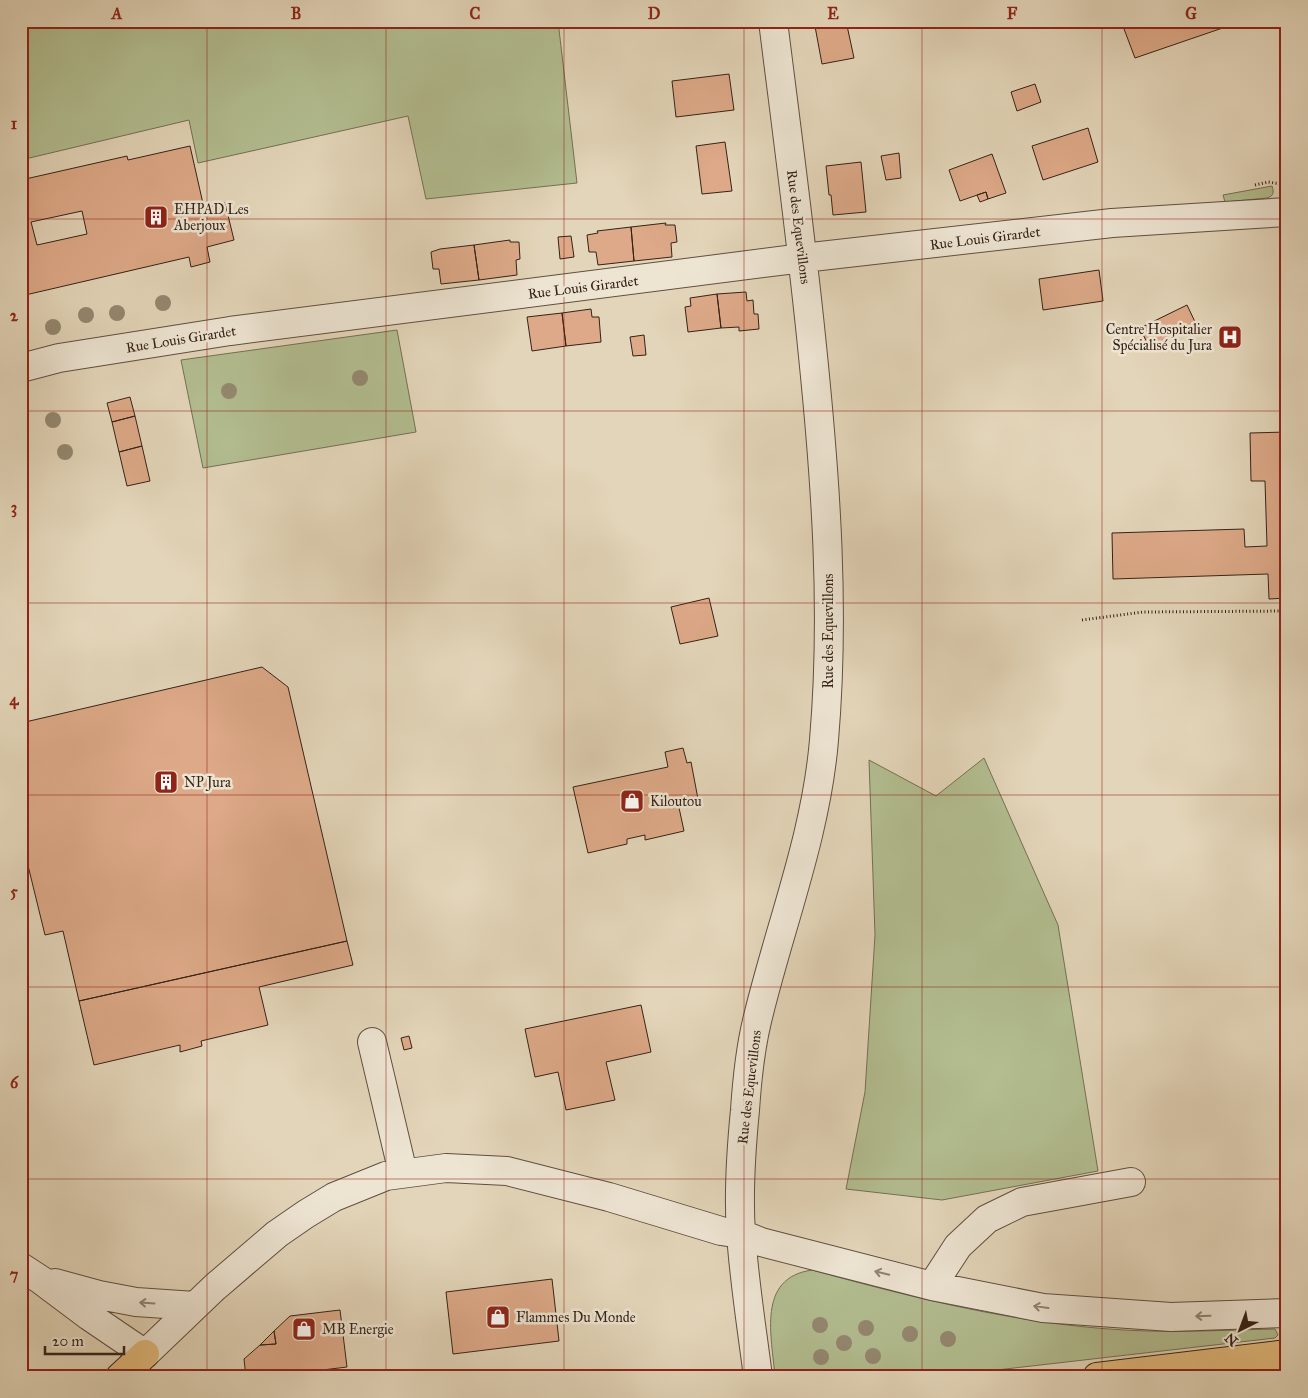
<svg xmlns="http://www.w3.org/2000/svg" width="1308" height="1398" font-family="'IM FELL Great Primer',serif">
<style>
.green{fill:#b2bd90;stroke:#747054}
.building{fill:#dda988;stroke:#352217;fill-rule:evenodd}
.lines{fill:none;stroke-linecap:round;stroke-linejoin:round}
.minor-casing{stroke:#604f40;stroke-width:30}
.major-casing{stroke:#352217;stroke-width:30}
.path{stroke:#352217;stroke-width:3;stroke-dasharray:1 2.5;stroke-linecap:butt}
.minor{stroke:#ede4d2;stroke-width:28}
.major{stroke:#e2ba7c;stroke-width:28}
.tree{fill:#948870}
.oneway{stroke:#918374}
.grid{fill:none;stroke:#8f2418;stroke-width:1;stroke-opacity:0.55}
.labels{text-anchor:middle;stroke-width:5;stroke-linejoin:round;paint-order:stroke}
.poi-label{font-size:14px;fill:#352217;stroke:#ede4d2;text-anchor:start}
.street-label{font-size:14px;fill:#352217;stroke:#ede4d2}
.neatline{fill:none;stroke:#8f2418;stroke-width:2}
.grid-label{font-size:16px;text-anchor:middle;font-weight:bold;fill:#8f2418}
</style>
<rect width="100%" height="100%" fill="#e3d5b9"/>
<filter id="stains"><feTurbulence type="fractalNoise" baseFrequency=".004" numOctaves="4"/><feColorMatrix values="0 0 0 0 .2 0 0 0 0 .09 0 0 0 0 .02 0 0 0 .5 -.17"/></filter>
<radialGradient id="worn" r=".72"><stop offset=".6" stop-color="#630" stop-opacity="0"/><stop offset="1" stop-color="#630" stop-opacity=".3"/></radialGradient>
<path class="green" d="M21,21H558L577,183L426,199L408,116L198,163L189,120L21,160Z
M1272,186C1274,192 1274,196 1267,198L1225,202L1223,195Z
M397,330L416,432L203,468L181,360Z
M984,758L1058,925L1098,1171L942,1200L846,1189L865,1092L875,935L869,760L936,796Z
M812,1270C914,1298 1017,1324 1124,1330C1174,1333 1225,1330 1275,1329L1278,1335L1275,1338L936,1377H775C772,1337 756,1278 812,1270Z"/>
<path class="building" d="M651,21H682L652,25Z
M814,21H846L854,58L822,64Z
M1121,21H1243L1135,58Z
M729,74L734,110L676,117L672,81Z
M1035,84L1041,102L1017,111L1011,92Z
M1088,128L1098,162L1043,180L1032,146Z
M725,142L732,191L702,194L696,146Z
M190,146L204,208L225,203L234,240L207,247L210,262L191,267L189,257L21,296V180L127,156L128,160ZM82,211L87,234L37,245L31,222Z
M899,153L901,178L886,180L881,156Z
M992,154L1006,193L988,199L986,192L960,201L949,170Z
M861,162L866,212L833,215L831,195H829L826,166Z
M986,192L988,199L980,202L977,195Z
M666,223L665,225H675L677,242L671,243L672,257L634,261L631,227Z
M631,227L634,261L598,265L596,252H589L587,235L598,233L597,231Z
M571,236L574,257L560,259L558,237Z
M510,240V242H519L520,259L516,260L517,275L479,280L474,245Z
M474,245L479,280L441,284L439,269H433L431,252L440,249Z
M1099,270L1103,301L1043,310L1039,279Z
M746,292L747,301L753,300L754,314H758L759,329L739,331V327L721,328L717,294Z
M717,294L721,328L688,332L685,307L691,306L690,298Z
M1187,305L1197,326L1150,349L1140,328Z
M591,309L592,317H599L601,342L566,346L562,313Z
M562,313L566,346L532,351L527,317Z
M644,335L646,355L633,356L630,337Z
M130,397L135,416L112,422L107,403Z
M135,416L142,446L119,452L112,422Z
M1287,432V598L1269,599L1268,574L1113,579L1112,533L1244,529L1245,547L1267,546L1265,481H1251L1250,433Z
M142,446L150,481L127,486L119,452Z
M709,598L718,636L680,644L671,607Z
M262,667L288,687L347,941L79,1001L63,931L45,935L21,837V723Z
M683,748L687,763L691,762L698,799L678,803L684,831L645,840V835L627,839V844L588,853L573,787L668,767L665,752Z
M347,941L353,965L259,987L268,1025L201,1041L202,1046L180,1052V1045L94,1065L79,1001Z
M641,1005L651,1052L606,1062L615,1100L566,1110L558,1072L535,1077L525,1029Z
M409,1036L412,1048L404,1050L401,1038Z
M552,1279L559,1341L453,1354L446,1292Z
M340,1310L347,1367L265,1377H246L244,1359L260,1345L276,1344L274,1331L290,1316Z
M274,1331L276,1344L260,1345Z"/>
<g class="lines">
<g class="minor-casing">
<path id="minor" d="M21,368L59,358L230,331L803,258L1112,223L1287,212
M372,1042L403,1173
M21,1267L41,1280L89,1316L145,1354L215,1287L277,1234L306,1214L334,1197L386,1176L446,1168L507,1171L609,1197L721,1231L741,1234L761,1242L932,1286L1043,1308L1171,1317L1287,1313
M55,1283L99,1295L136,1302L195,1306
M932,1286L958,1246L987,1219L1022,1202L1131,1182
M758,1377C752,1329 744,1281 741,1233C738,1192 741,1151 745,1110C747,1080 750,1050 757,1021C779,928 816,837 824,740C835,612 826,484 813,356C802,244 787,133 773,21"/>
</g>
<g class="major-casing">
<path id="major" d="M120,1377L145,1354
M1097,1377L1287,1354"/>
</g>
<path class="path" d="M1255,185L1268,182L1281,184
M1082,620L1143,612L1287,611"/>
<use href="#minor" class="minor"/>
<use href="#major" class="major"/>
</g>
<g class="tree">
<circle cx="163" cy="303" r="8"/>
<circle cx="117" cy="313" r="8"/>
<circle cx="86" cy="315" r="8"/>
<circle cx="53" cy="327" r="8"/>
<circle cx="360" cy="378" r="8"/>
<circle cx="229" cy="391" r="8"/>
<circle cx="53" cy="420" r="8"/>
<circle cx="65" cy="452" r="8"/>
<circle cx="820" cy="1325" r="8"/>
<circle cx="866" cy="1328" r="8"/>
<circle cx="910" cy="1334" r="8"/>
<circle cx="948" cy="1339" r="8"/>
<circle cx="844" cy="1343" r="8"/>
<circle cx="873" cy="1356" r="8"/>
<circle cx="821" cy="1357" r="8"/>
</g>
<defs><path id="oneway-shaft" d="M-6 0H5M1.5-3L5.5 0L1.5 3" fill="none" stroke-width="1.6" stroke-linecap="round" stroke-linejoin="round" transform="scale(1.25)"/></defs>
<g class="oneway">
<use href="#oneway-shaft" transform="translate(882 1273) rotate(-166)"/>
<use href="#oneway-shaft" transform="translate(147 1303) rotate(-176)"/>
<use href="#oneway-shaft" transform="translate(1041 1307) rotate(-172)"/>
<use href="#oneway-shaft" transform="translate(1203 1316) rotate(178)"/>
</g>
<path class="grid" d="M207,21V1377M386,21V1377M564,21V1377M744,21V1377M922,21V1377M1102,21V1377M21,219H1287M21,411H1287M21,603H1287M21,795H1287M21,987H1287M21,1179H1287"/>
<defs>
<g id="building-square" transform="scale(1.25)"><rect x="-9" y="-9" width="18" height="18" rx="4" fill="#8f2418" stroke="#ede4d2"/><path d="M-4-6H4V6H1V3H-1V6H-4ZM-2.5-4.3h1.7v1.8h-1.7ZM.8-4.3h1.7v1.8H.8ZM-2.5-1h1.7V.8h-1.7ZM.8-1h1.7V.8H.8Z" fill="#fff"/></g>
<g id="hospital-square" transform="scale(1.25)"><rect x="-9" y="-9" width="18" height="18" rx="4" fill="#8f2418" stroke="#ede4d2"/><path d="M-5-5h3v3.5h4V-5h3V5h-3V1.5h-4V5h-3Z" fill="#fff"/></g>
<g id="shop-square" transform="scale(1.25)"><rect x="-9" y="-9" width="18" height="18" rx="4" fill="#8f2418" stroke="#ede4d2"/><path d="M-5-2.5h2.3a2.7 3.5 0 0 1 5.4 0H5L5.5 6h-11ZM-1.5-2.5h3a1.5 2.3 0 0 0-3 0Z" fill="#fff"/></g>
</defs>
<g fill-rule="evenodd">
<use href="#building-square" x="156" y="217"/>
<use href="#hospital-square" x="1230" y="337"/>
<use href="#building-square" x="166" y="782"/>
<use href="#shop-square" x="632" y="801"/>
<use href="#shop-square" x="498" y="1317"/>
<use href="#shop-square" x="304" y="1329"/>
</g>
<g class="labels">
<g class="poi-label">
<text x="174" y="214">EHPAD Les<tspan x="174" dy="16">Aberjoux</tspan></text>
<text x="1212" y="334" text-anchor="end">Centre Hospitalier<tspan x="1212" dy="16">Spécialisé du Jura</tspan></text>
<text x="184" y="787">NP Jura</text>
<text x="650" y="806">Kiloutou</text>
<text x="516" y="1322">Flammes Du Monde</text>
<text x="322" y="1334">MB Energie</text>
</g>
<g class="street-label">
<text transform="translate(799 227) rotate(83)" y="5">Rue des Equevillons</text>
<text transform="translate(985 238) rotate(-7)" y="5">Rue Louis Girardet</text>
<text transform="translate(583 287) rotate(-7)" y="5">Rue Louis Girardet</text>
<text transform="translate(181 339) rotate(-9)" y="5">Rue Louis Girardet</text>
<text transform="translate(828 631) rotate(-90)" y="5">Rue des Equevillons</text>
<text transform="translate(749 1087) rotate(-83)" y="5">Rue des Equevillons</text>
</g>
</g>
<rect width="1308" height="1398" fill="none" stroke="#e3d5b9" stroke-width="55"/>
<g transform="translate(1240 1330) rotate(222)" stroke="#ede4d2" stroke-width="4" paint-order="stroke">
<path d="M0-4L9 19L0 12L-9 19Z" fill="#352217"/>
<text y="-8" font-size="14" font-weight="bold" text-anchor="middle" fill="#352217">N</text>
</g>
<path d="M45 1346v8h79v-8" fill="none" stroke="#352217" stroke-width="2.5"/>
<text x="52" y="1346" font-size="15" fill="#352217" stroke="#ede4d2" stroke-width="4" paint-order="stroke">20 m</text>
<rect x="28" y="28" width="1252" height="1342" class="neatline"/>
<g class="grid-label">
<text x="117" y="19">A</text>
<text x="296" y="19">B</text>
<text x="475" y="19">C</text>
<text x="654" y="19">D</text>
<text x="833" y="19">E</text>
<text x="1012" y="19">F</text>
<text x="1191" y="19">G</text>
<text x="14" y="129">1</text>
<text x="14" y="321">2</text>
<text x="14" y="513">3</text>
<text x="14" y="705">4</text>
<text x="14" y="897">5</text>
<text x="14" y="1088">6</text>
<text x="14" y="1280">7</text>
</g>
<rect width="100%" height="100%" filter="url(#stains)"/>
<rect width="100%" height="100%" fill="url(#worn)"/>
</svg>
